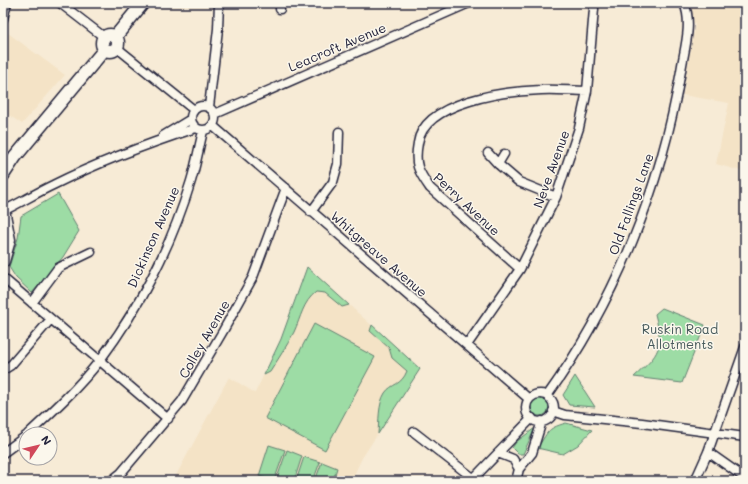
<svg xmlns="http://www.w3.org/2000/svg" width="748" height="484" font-family="Mali,sans-serif">
<style>
.built{fill:#f4e3c6}
.green{fill:#9ddca5;stroke:#607f70}
.lines{fill:none;stroke-linecap:round;stroke-linejoin:round}
.street-casing{stroke:#22223b;stroke-width:11}
.secondary-casing{stroke:#22223b;stroke-width:15}
.street{stroke:#fbf7ec;stroke-width:8}
.secondary{stroke:#fbf7ec;stroke-width:12}
.labels{text-anchor:middle;stroke-width:3;stroke-linejoin:round;paint-order:stroke}
.street-label{font-size:13px;fill:#22223b;stroke:#fbf7ec}
.park-label{font-size:13px;fill:#475a5b;stroke:#fbf7ec}
</style>
<rect width="100%" height="100%" fill="#f7ebd6"/>
<filter id="ink" filterUnits="userSpaceOnUse"><feTurbulence type="fractalNoise" baseFrequency=".025" numOctaves="2"/><feDisplacementMap in="SourceGraphic" scale="8" xChannelSelector="R" yChannelSelector="G"/><feConvolveMatrix kernelMatrix="1 2 1 2 8 2 1 2 1" color-interpolation-filters="sRGB"/></filter>
<g filter="url(#ink)">
<path class="built" d="M689,3H745V172L716,164L729,103L683,95L695,25Z
M8,33L65,75L22,124L3,111V52Z
M307,267L420,369L362,458L351,481H173L229,377L255,393L281,339Z"/>
<path class="green" d="M58,194L79,231L63,257L32,293L16,278L9,267L18,238L21,216Z
M307,267L349,305L342,307L325,293L316,292C303,302 301,317 294,332C287,346 278,359 270,372L264,375L281,339Z
M662,308L705,325L682,383L634,377C660,353 664,349 655,314Z
M314,324L375,357L325,450L265,418Z
M372,325L420,369L378,434C379,422 378,404 385,393C392,383 401,386 407,371L392,358L389,348L370,331Z
M575,376L595,407L569,405L563,395Z
M531 407a9 9 0 1 1 18 0a9 9 0 1 1-18 0Z
M566,423L592,430L578,445L563,454L537,448C549,432 545,429 566,423Z
M535,428L523,454H518L512,448L516,442Z
M269,445L285,450L274,481L259,476Z
M287,450L302,456L294,481H276Z
M304,457L320,462L313,481H296Z
M322,462L337,468L333,481H315Z"/>
<g class="lines">
<g class="street-casing">
<path id="street" d="M60,3L104,37
M280,9V3
M3,19L7,3
M116,47L194,110
M191 118a12 12 0 1 1 24 0a12 12 0 1 1-24 0Z
M209,107L218,29L219,3
M215,114L469,3
M213,126L529,399
M163,136L191,119
M488,153L498,164
M504,154L498,164L519,182L556,197
M3,211C20,203 36,193 53,185C99,162 147,144 196,128
M311,212L333,182L338,164L339,132
M520,269L430,188C418,171 414,164 418,143C424,101 507,91 541,90C556,89 572,91 587,91
M3,278L168,419
M32,303L58,268L91,252
M467,345L520,269L556,197L579,128L587,91L594,9L593,3
M3,370L11,365L51,319
M526 408a14 14 0 1 1 28 0a14 14 0 1 1-28 0Z
M547,396C616,300 661,188 681,71C684,50 693,24 684,3
M553,411L565,415L642,423L745,437
M414,432L473,478
M28,434C53,411 79,387 100,360C140,307 172,244 191,181C196,165 199,147 203,131
M708,452L745,478
M3,453L26,436
M498,453L513,459L519,469
M111,481L121,473L182,401L223,331L253,277L286,188
M471,481L532,418
M516,481L519,469L532,453L542,421
M695,481L708,452L745,347"/>
</g>
<g class="secondary-casing">
<path id="secondary" d="M102 43a8 8 0 1 1 16 0a8 8 0 1 1-16 0Z
M115,37L143,3
M3,175L15,157L104,50
M3,210L9,240L3,261"/>
</g>
<use href="#street" class="street"/>
<use href="#secondary" class="secondary"/>
</g>
</g>
<g class="labels">
<g class="street-label">
<text transform="translate(337 47) rotate(-23)" y="5">Leacroft Avenue</text>
<text transform="translate(551 169) rotate(-70)" y="5">Neve Avenue</text>
<text transform="translate(467 204) rotate(43)" y="5">Perry Avenue</text>
<text transform="translate(631 204) rotate(-70)" y="5">Old Fallings Lane</text>
<text transform="translate(153 237) rotate(-66)" y="5">Dickinson Avenue</text>
<text transform="translate(379 254) rotate(41)" y="5">Whitgreave Avenue</text>
<text transform="translate(204 339) rotate(-60)" y="5">Colley Avenue</text>
</g>
<g class="park-label">
<text x="680" y="334">Ruskin Road<tspan x="680" dy="15">Allotments</tspan></text>
</g>
</g>
<rect width="748" height="484" fill="none" stroke="#fbf7ec" stroke-width="16"/>
<rect x="8" y="8" width="732" height="468" fill="none" stroke="#22223b" stroke-width="1.5" filter="url(#ink)"/>
<g transform="translate(38 446) rotate(55)"><circle r="19" fill="#fbf7ec" stroke="#a4a2a5"/>
<path d="M0-3L7 15L0 10L-7 15Z" fill="#d1495b"/>
<text y="-6" font-size="11" font-weight="bold" text-anchor="middle" fill="#22223b">N</text>
</g>
</svg>
